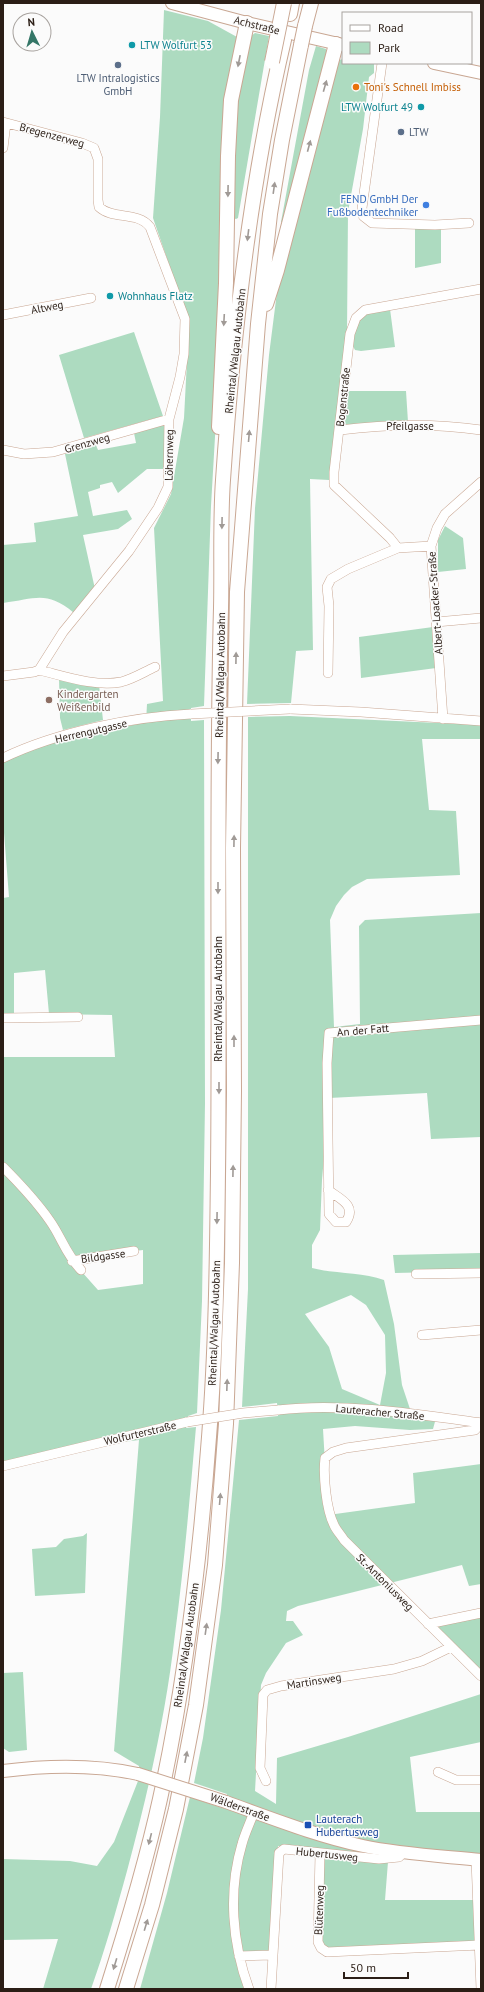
<svg xmlns="http://www.w3.org/2000/svg" width="484" height="1992" font-family="'PT Sans',sans-serif">
<style>
.green{fill:#addbc0;fill-rule:evenodd}
.lines{fill:none;stroke-linecap:round;stroke-linejoin:round}
.minor-casing{stroke:#c9a793;stroke-width:10}
.major-casing{stroke:#c9a793;stroke-width:14}
.highway-casing{stroke:#c9a793;stroke-width:16}
.minor{stroke:#fff;stroke-width:9}
.major{stroke:#fff;stroke-width:12}
.highway{stroke:#fff;stroke-width:14}
.minor-bridge-casing{stroke:#c9a793;stroke-width:10;stroke-linecap:butt}
.major-bridge-casing{stroke:#c9a793;stroke-width:14;stroke-linecap:butt}
.highway-bridge-casing{stroke:#c9a793;stroke-width:16;stroke-linecap:butt}
.minor-bridge{stroke:#fff;stroke-width:9}
.major-bridge{stroke:#fff;stroke-width:12}
.highway-bridge{stroke:#fff;stroke-width:14}
.oneway{fill:#a09a96}
.culture-dot{fill:#0f9aa8;stroke:#fbfbfb;stroke-width:1.5}
.service-dot{fill:#5c6f8a;stroke:#fbfbfb;stroke-width:1.5}
.food-dot{fill:#e8710a;stroke:#fbfbfb;stroke-width:1.5}
.shop-dot{fill:#3f7fe0;stroke:#fbfbfb;stroke-width:1.5}
.education-dot{fill:#8d6e63;stroke:#fbfbfb;stroke-width:1.5}
.transit-dot{fill:#1a4fb4;stroke:#fbfbfb;stroke-width:1.5}
.labels{text-anchor:middle;stroke-width:3;stroke-linejoin:round;paint-order:stroke}
.street-label{font-size:11px;fill:#2b1e16;stroke:#fbfbfb}
.culture-label{font-size:11px;fill:#0d838f;stroke:#fbfbfb;text-anchor:start}
.service-label{font-size:11px;fill:#4e5e75;stroke:#fbfbfb}
.food-label{font-size:11px;fill:#c56008;stroke:#fbfbfb;text-anchor:start}
.shop-label{font-size:11px;fill:#366cbe;stroke:#fbfbfb;text-anchor:end}
.education-label{font-size:11px;fill:#785e54;stroke:#fbfbfb;text-anchor:start}
.transit-label{font-size:11px;fill:#164399;stroke:#fbfbfb;text-anchor:start}
</style>
<rect width="100%" height="100%" fill="#fbfbfb"/>
<path class="green" d="M164,10L208,21L237,37L239,42L228,97L225,139L223,298L211,506L204,706L191,708V721L204,720L205,1103L202,1301L197,1413L188,1416L186,1428L196,1427C190,1496 184,1566 175,1634C166,1714 148,1793 127,1871C116,1911 105,1950 91,1989H43L58,1939L3,1940V1859L70,1861L97,1866L114,1842L138,1781L139,1766L114,1751L139,1440L68,1449L3,1464V1173L8,1174L37,1206L49,1223L66,1254L98,1290L143,1284V1250L72,1259L47,1213L28,1189L3,1164V1057H115L112,1015L49,1014L45,970L14,973V1014L3,1015V898L9,897L3,820V761L40,746L146,722L147,704L163,701L154,528L171,494L184,418L189,322L153,218L160,117Z
M255,33L269,36L238,218L236,219L233,218L235,101L251,36Z
M316,46L326,49L327,58L284,222H281L309,70Z
M343,59V63H374V73L369,77L363,129L348,212L347,334L329,480L310,479L313,650L296,651L291,703L247,704L255,508L269,355L277,292L336,69L339,60Z
M415,228L441,229V263L415,268Z
M390,309L395,347L361,351L355,350L352,344C359,312 359,314 390,309Z
M134,332L163,416L84,438L59,355Z
M347,391H406L408,422L343,426Z
M164,424L166,425V469H147L118,493L112,482L100,485V488L88,492L93,516L127,510L132,519L118,529L83,535L95,589L74,613C46,590 36,599 3,603V545L36,542L34,523L78,516L65,454L95,443L98,450L136,443L134,433Z
M445,526L463,538L466,569L438,572V540Z
M433,627L436,668L361,678L359,637Z
M59,678L99,685L103,720L63,730L60,718Z
M290,716L481,725V739H422L429,810L456,811L460,875L367,879L352,887L344,895L336,906L330,920L334,1027L360,1024L359,926L365,920L481,913V1137L431,1139L427,1093L329,1098L322,1180L320,1230L312,1245V1268C335,1274 362,1272 384,1280L394,1324L402,1385L412,1415L436,1418L433,1429L410,1430L355,1426L323,1429L328,1515L415,1503L413,1473L481,1464V1584L469,1586L462,1565L298,1606L287,1611L286,1621H293L303,1635L286,1643L266,1673L261,1685L255,1791L276,1804L277,1758L348,1737L481,1694V1742L410,1757L416,1812H481V1945L328,1950L321,1941L323,1851L278,1846L271,1953L238,1955L246,1989H140L167,1893L190,1797L225,1809L227,1794L194,1783L203,1738L221,1610L239,1420L278,1416L277,1403L242,1407L248,1289V717ZM351,1295L366,1305L385,1335L386,1373L380,1405L342,1389L329,1347L305,1314ZM389,1849L480,1856L479,1900H385Z
M481,1253V1271L395,1273L393,1255Z
M87,1533L85,1593L35,1596L32,1549L56,1547L64,1539L83,1536Z
M481,1615V1674L430,1625Z
M23,1672L27,1750L9,1752L3,1748V1673Z"/>
<g class="lines">
<g class="minor-casing">
<path id="minor" d="M382,63L362,208L363,216L372,223L435,225L469,223
M3,122L82,143L94,148L98,159V200L99,207C113,220 138,211 150,227L185,319L184,354L180,377L169,419L168,487L158,508L129,551L63,632L39,670
M3,148L6,123
M3,315L91,298
M340,430C387,424 434,423 481,430
M3,450L24,454L53,452L169,419
M431,546L398,548L390,538L334,485V472L350,334L356,318L365,310L481,289
M436,622L481,618
M328,673L329,606L327,587L331,579L348,569L398,548
M3,676L34,672L39,670C64,676 95,687 121,682C133,679 144,672 155,667
M290,709L361,712L481,721
M443,719L431,546L437,528L445,514L481,482
M3,758C57,732 131,717 191,714
M3,1018L78,1017
M3,1167C20,1184 36,1201 50,1221C62,1238 65,1253 81,1270
M328,1190C340,1199 357,1205 346,1222H336L329,1214L327,1063L329,1033L481,1020
M72,1261L134,1251
M416,1274L481,1273
M422,1335L481,1330
M278,1410C342,1402 417,1414 481,1423
M481,1423L475,1430L346,1448L333,1452L325,1458C323,1475 326,1509 334,1525C336,1530 341,1535 344,1540L481,1676
M3,1466L187,1422
M428,1624L481,1613
M438,1772L456,1780H481
M266,1781L260,1768L263,1695L267,1690L281,1686L394,1669L422,1661L451,1647
M320,1854L318,1942L321,1948L327,1952L480,1945
M476,1859L481,1989
M239,1956L272,1955
M249,1989C232,1943 228,1891 242,1844C245,1833 250,1823 254,1812
M271,1989L279,1853L284,1849L379,1859L399,1857L404,1852"/>
</g>
<g class="major-casing">
<path id="major" d="M172,3L247,23L343,45
M434,63L481,73
M3,1771C49,1765 93,1764 138,1774
M226,1802C271,1818 316,1836 363,1846C401,1854 442,1856 481,1860"/>
</g>
<g class="highway-casing">
<path id="highway" d="M290,14L292,3
M305,26L311,3
M266,304L277,270L336,44
M219,427L226,283L228,156L231,100L247,23
M107,1989C127,1926 146,1863 160,1799C186,1680 200,1558 209,1437C216,1349 217,1259 218,1171C220,983 216,796 221,608C222,566 220,522 223,480C233,333 250,184 284,40
M126,1989L152,1905L176,1809L196,1705L215,1565L226,1424L232,1263L234,1091L233,848L237,592L258,324L270,214L282,140L301,45"/>
</g>
<use href="#minor" class="minor"/>
<use href="#major" class="major"/>
<use href="#highway" class="highway"/>
<g class="minor-bridge-casing">
<path id="minor-bridge" d="M191,714L290,709
M187,1422L243,1413L278,1410"/>
</g>
<g class="major-bridge-casing">
<path id="major-bridge" d="M138,1774L226,1802"/>
</g>
<g class="highway-bridge-casing">
<path id="highway-bridge" d="M301,45L305,26
M272,62L284,3"/>
</g>
<use href="#minor-bridge" class="minor-bridge"/>
<use href="#major-bridge" class="major-bridge"/>
<use href="#highway-bridge" class="highway-bridge"/>
</g>
<defs><path id="oneway-solid" d="M-6-.8H1V-3.2L6.5 0L1 3.2V.8H-6Z"/></defs>
<g class="oneway">
<use href="#oneway-solid" transform="translate(239 61) rotate(101)"/>
<use href="#oneway-solid" transform="translate(325 86) rotate(-74)"/>
<use href="#oneway-solid" transform="translate(309 146) rotate(-75)"/>
<use href="#oneway-solid" transform="translate(274 188) rotate(-82)"/>
<use href="#oneway-solid" transform="translate(228 191) rotate(91)"/>
<use href="#oneway-solid" transform="translate(248 235) rotate(97)"/>
<use href="#oneway-solid" transform="translate(224 320) rotate(93)"/>
<use href="#oneway-solid" transform="translate(249 436) rotate(-85)"/>
<use href="#oneway-solid" transform="translate(222 523) rotate(91)"/>
<use href="#oneway-solid" transform="translate(236 658) rotate(-89)"/>
<use href="#oneway-solid" transform="translate(218 758) rotate(91)"/>
<use href="#oneway-solid" transform="translate(234 841) rotate(-89)"/>
<use href="#oneway-solid" transform="translate(218 888) rotate(90)"/>
<use href="#oneway-solid" transform="translate(234 1041) rotate(-90)"/>
<use href="#oneway-solid" transform="translate(219 1088) rotate(90)"/>
<use href="#oneway-solid" transform="translate(233 1171) rotate(-89)"/>
<use href="#oneway-solid" transform="translate(217 1218) rotate(91)"/>
<use href="#oneway-solid" transform="translate(227 1385) rotate(-88)"/>
<use href="#oneway-solid" transform="translate(220 1499) rotate(-85)"/>
<use href="#oneway-solid" transform="translate(206 1629) rotate(-82)"/>
<use href="#oneway-solid" transform="translate(186 1757) rotate(-79)"/>
<use href="#oneway-solid" transform="translate(150 1839) rotate(104)"/>
<use href="#oneway-solid" transform="translate(146 1925) rotate(-73)"/>
<use href="#oneway-solid" transform="translate(115 1964) rotate(107)"/>
</g>
<g class="culture-dot">
<circle cx="132" cy="45" r="4"/>
<circle cx="421" cy="107" r="4"/>
<circle cx="110" cy="296" r="4"/>
</g>
<g class="service-dot">
<circle cx="118" cy="65" r="4"/>
<circle cx="401" cy="132" r="4"/>
</g>
<circle class="food-dot" cx="356" cy="87" r="4"/>
<circle class="shop-dot" cx="426" cy="205" r="4"/>
<circle class="education-dot" cx="49" cy="700" r="4"/>
<rect class="transit-dot" x="304" y="1821" width="8" height="8" rx="2"/>
<g class="labels">
<g class="street-label">
<text transform="translate(257 25) rotate(14)" y="4">Achstraße</text>
<text transform="translate(52 135) rotate(15)" y="4">Bregenzerweg</text>
<text transform="translate(47 307) rotate(-11)" y="4">Altweg</text>
<text transform="translate(235 351) rotate(-84)" y="4">Rheintal/Walgau Autobahn</text>
<text transform="translate(343 397) rotate(-84)" y="4">Bogenstraße</text>
<text x="410" y="430">Pfeilgasse</text>
<text transform="translate(87 443) rotate(-16)" y="4">Grenzweg</text>
<text transform="translate(169 455) rotate(-89)" y="4">Löhernweg</text>
<text transform="translate(435 603) rotate(-94)" y="4">Albert-Loacker-Straße</text>
<text transform="translate(220 675) rotate(-89)" y="4">Rheintal/Walgau Autobahn</text>
<text transform="translate(91 731) rotate(-13)" y="4">Herrengutgasse</text>
<text transform="translate(218 999) rotate(-90)" y="4">Rheintal/Walgau Autobahn</text>
<text transform="translate(363 1030) rotate(-5)" y="4">An der Fatt</text>
<text transform="translate(103 1256) rotate(-8)" y="4">Bildgasse</text>
<text transform="translate(214 1323) rotate(-88)" y="4">Rheintal/Walgau Autobahn</text>
<text transform="translate(380 1412) rotate(5)" y="4">Lauteracher Straße</text>
<text transform="translate(140 1433) rotate(-13)" y="4">Wolfurterstraße</text>
<text transform="translate(385 1582) rotate(45)" y="4">St.-Antoniusweg</text>
<text transform="translate(186 1645) rotate(-82)" y="4">Rheintal/Walgau Autobahn</text>
<text transform="translate(314 1681) rotate(-9)" y="4">Martinsweg</text>
<text transform="translate(240 1807) rotate(20)" y="4">Wälderstraße</text>
<text transform="translate(327 1854) rotate(6)" y="4">Hubertusweg</text>
<text transform="translate(319 1910) rotate(-88)" y="4">Blütenweg</text>
</g>
<g class="culture-label">
<text x="140" y="49">LTW Wolfurt 53</text>
<text x="413" y="111" text-anchor="end">LTW Wolfurt 49</text>
<text x="118" y="300">Wohnhaus Flatz</text>
</g>
<g class="service-label">
<text x="118" y="82">LTW Intralogistics<tspan x="118" dy="13">GmbH</tspan></text>
<text x="409" y="136" text-anchor="start">LTW</text>
</g>
<g class="food-label">
<text x="364" y="91">Toni's Schnell Imbiss</text>
</g>
<g class="shop-label">
<text x="418" y="203">FEND GmbH Der<tspan x="418" dy="13">Fußbodentechniker</tspan></text>
</g>
<g class="education-label">
<text x="57" y="698">Kindergarten<tspan x="57" dy="13">Weißenbild</tspan></text>
</g>
<g class="transit-label">
<text x="316" y="1823">Lauterach<tspan x="316" dy="13">Hubertusweg</tspan></text>
</g>
</g>
<rect width="484" height="1992" fill="none" stroke="#2b1e16" stroke-width="8"/>
<rect x="342" y="12" width="130" height="52" fill="#fbfbfb" stroke="#a8a39f"/>
<rect x="350" y="25" width="20" height="6" fill="#ffffff" stroke="#a8a39f"/>
<text x="378" y="32" font-size="12" fill="#2b1e16">Road</text>
<rect x="350" y="42" width="20" height="12" fill="#addbc0" stroke="#a8a39f"/>
<text x="378" y="52" font-size="12" fill="#2b1e16">Park</text>
<g transform="translate(32 32) rotate(355)"><circle r="19" fill="#fbfbfb" stroke="#a8a39f"/>
<path d="M0-3L7 15L0 10L-7 15Z" fill="#347667"/>
<text y="-6" font-size="11" font-weight="bold" text-anchor="middle" fill="#2b1e16">N</text>
</g>
<path d="M344 1972v6h64v-6" fill="none" stroke="#2b1e16" stroke-width="2"/>
<text x="350" y="1972" font-size="12" fill="#2b1e16" stroke="#fbfbfb" stroke-width="3" paint-order="stroke">50 m</text>
</svg>
